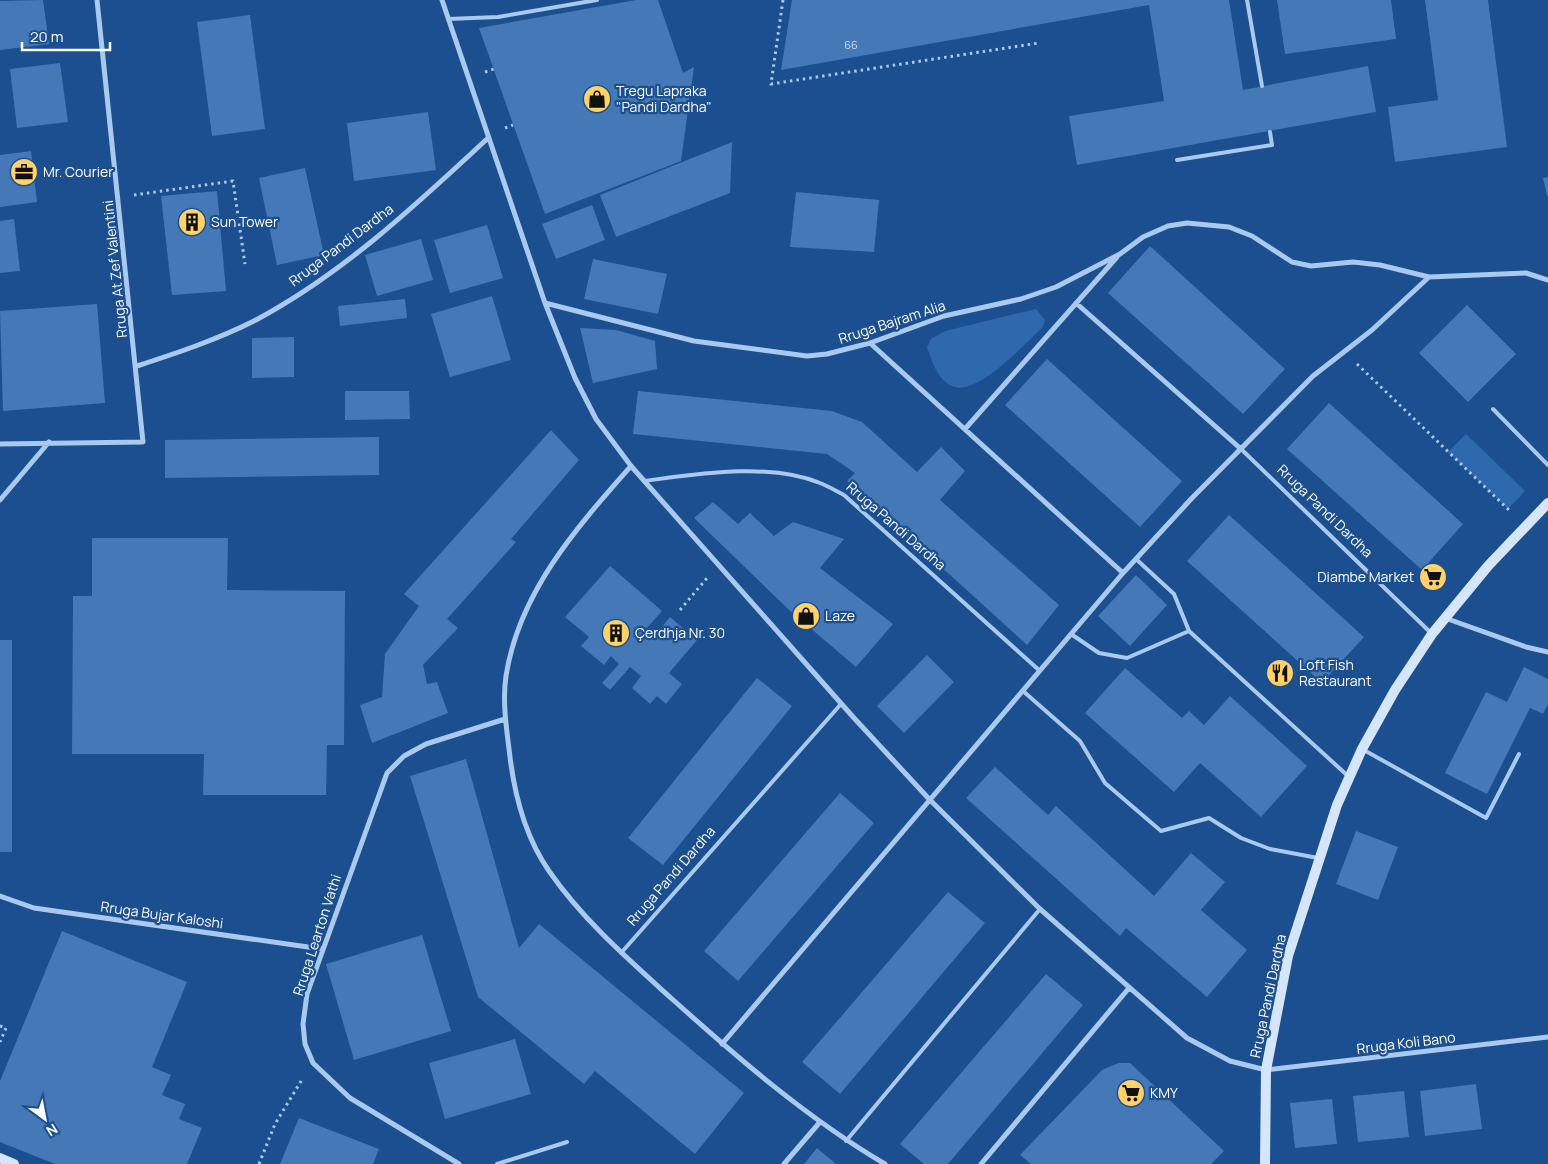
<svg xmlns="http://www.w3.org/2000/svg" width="1548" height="1164" font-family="Manrope,sans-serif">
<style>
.green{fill:#2e69ad}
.building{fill:#4478b7}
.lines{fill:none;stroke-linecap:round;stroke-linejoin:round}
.path{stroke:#a9c9ee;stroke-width:3;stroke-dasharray:2.5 4;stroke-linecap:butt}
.lane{stroke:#a9c9ee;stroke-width:4}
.street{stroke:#a9c9ee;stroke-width:5}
.secondary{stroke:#d6e6fa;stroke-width:10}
.labels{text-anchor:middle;stroke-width:4.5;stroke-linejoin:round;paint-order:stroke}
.number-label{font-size:11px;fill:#d0dded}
.poi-label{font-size:14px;fill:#fff;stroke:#1b4f8f;text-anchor:start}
.street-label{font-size:14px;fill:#fff;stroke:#1b4f8f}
</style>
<rect width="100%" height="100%" fill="#1b4f8f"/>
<path class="green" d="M1036,309L1045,320L1043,327C1026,342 977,398 952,386C937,379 932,361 927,347L931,339L945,331Z
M1466,434L1525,491L1508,509L1448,452Z"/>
<path class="building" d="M43,0L49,44L0,50V1Z
M636,0H658L683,73L694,67L681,161L545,214L479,28Z
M792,0H1229L1243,90L1368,66L1376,112L1077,165L1069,116L1164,101L1149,5L781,70Z
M1277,0H1391L1396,39L1285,54Z
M1425,0H1488L1507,147L1395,162L1388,107L1438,100Z
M250,15L265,129L212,136L197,22Z
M60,63L68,122L17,128L10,69Z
M428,112L436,170L354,181L347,123Z
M732,142L730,193L616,237L600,195Z
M31,151L37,202L0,207V155Z
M305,168L324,255L277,265L259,178Z
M1548,177V196H1547L1543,178Z
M217,191L226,291L172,295L161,196Z
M796,192L879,200L874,252L790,247Z
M592,205L605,240L556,259L542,224Z
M14,219L20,271L0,273V221Z
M487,225L503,278L450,293L434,240Z
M421,239L433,280L377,296L365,255Z
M1150,246L1285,369L1243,414L1108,293Z
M593,259L667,274L658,314L584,299Z
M492,296L511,360L450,377L431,314Z
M405,299L407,318L340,326L338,306Z
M97,304L105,403L3,411L0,311Z
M1467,305L1516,354L1468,402L1419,353Z
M580,328L616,330L655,341L657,369L593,383Z
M294,337V377L252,378V338Z
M1047,359L1182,481L1140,527L1005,405Z
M345,391H409L410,419L345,420Z
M638,391L832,411L862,422L917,472L941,447L965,471L940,500L1059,605L1027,645L847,481L855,473L827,454L633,434Z
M1329,403L1463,524L1422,570L1287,449Z
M551,430L579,460L511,539L516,542L447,619L458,628L423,665L427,684L437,682L448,713L372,743L360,705L382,697L385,654L419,606L404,594Z
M379,437V475L165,478V440Z
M713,502L738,524L750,513L774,536L793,522L844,539L820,568L893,624L856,667L788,609L694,518Z
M1229,515L1364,637L1322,683L1187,561Z
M92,538H228L227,590L345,591L344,745H327L326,795H203L204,754H72L73,596H92Z
M610,566L662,611L645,630L653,637L670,617L697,640L669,673L682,684L666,704L657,696L650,704L632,688L641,676L630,667L610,690L602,683L619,664L611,656L604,665L581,646L589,637L565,617Z
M1136,575L1167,605L1130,646L1098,616Z
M0,640H12V852H0Z
M927,655L954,682L904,733L877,706Z
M1524,667L1548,679V704L1543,714L1530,708L1487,794L1445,773L1486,692L1507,702Z
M1125,668L1182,718L1189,711L1204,725L1230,696L1307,766L1261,817L1200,763L1174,792L1085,713Z
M757,678L792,706L663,865L628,838Z
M466,759L519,948L539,924L744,1093L695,1154L595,1071L584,1084L478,997L410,776Z
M995,767L1048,815L1056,806L1154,896L1191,853L1225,882L1201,910L1247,950L1207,997L1126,928L1120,936L966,798Z
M840,793L874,823L738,981L704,951Z
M1356,831L1398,847L1378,900L1336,884Z
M948,892L985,923L840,1094L802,1062Z
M62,931L187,982L152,1067L171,1075L162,1095L185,1104L179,1119L202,1128L187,1164H55L0,1142V1081Z
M422,935L451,1031L354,1060L326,964Z
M1046,974L1083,1005L948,1164H924L900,1144Z
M515,1039L531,1094L445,1119L429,1063Z
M1119,1063H1130L1224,1151L1211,1164H1031L1020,1155L1102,1070Z
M1476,1084L1482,1129L1425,1136L1420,1091Z
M1404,1091L1409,1137L1358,1142L1353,1096Z
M1332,1099L1337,1144L1295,1148L1290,1103Z
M299,1118L379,1149L373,1164H280Z
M817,1148L836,1164H804Z"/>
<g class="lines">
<path class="path" d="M783,0L771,84L1039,43
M485,72L494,69
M505,128L513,125
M134,195L233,181L245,264
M1357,364L1511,512
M680,610L707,578
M0,1026L6,1028L0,1042
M259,1164L275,1124L303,1078"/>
<path class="lane" d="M1247,0L1262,86
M448,19L498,17L597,0
M1177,160L1272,145L1270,132
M1493,409L1548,465
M1241,449L1431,633
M644,481C697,474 769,462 820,483C828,486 836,491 844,495L1040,671
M1136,559L1174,594L1189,631L1348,776
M1071,634L1099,653L1127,658L1189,631
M1023,691L1080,741L1105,783L1161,831L1209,818L1241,838L1270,849L1318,858
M1362,749L1486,818L1519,754
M621,953L841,704
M846,1141L1040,909
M497,1164L567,1142"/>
<path class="street" d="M442,0L545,303L575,378L596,419L631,466L854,718L930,800L1040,909L1187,1038L1230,1061L1266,1070L1548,1037
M545,303L694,341L807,356L827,354L870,343L944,316L1021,299L1056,287L1120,254L1143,237L1168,226L1187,223L1229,227L1252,236L1292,262L1311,266L1353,262L1380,265L1429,277L1526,273L1548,280
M1076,303L1241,449
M870,343L1123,573
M137,366C177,353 216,340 254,321C341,275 415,206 487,139
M965,429L1117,257
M0,444L143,442L97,0
M631,466C577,527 519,592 506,676C502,703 507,731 510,757C515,798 526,838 549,871C583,920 628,959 671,998C739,1059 807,1118 885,1164
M0,500L49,442
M1445,618L1526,647L1548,652
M0,896L34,908L322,949
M722,1044L1123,573L1192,498L1313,376L1372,330L1429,277
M459,1164L350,1098L313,1063L305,1044L303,1024L307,994L387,773L404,756L426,744L505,719
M784,1164L820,1122
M981,1164L1129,988"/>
<path class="secondary" d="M0,1158L14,1164
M1265,1164L1266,1070L1288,956L1337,805L1362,749L1395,690L1432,634L1488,566L1548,503"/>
</g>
<defs>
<g id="shop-disc" transform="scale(1.4375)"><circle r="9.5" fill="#ffd166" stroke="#1b4f8f"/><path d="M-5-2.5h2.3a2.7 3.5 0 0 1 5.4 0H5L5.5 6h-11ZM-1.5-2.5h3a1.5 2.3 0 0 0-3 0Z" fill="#111"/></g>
<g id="office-disc" transform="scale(1.4375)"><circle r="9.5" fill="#ffd166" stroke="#1b4f8f"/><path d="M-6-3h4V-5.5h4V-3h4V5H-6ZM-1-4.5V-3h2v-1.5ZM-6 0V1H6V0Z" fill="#111"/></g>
<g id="building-disc" transform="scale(1.4375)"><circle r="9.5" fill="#ffd166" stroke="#1b4f8f"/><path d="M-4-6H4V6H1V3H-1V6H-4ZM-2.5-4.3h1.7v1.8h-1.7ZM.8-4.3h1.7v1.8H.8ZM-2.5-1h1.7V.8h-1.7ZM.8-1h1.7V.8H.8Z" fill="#111"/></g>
<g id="supermarket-disc" transform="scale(1.4375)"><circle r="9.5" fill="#ffd166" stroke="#1b4f8f"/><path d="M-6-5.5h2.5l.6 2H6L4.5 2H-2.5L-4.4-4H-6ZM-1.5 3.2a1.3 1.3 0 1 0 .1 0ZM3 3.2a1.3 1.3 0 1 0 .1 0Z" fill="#111"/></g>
<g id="restaurant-disc" transform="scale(1.4375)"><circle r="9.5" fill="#ffd166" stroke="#1b4f8f"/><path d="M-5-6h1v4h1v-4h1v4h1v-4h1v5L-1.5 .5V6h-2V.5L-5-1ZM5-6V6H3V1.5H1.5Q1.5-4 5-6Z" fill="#111"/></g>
</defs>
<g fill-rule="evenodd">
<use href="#shop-disc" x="597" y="99"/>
<use href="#office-disc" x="24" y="172"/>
<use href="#building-disc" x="192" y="222"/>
<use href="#supermarket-disc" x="1433" y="577"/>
<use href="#shop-disc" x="806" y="616"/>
<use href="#building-disc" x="616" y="633"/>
<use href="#restaurant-disc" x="1280" y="673"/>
<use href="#supermarket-disc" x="1131" y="1093"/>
</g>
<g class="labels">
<g class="number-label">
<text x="851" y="49">66</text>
</g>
<g class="poi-label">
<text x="616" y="96">Tregu Lapraka<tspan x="616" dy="16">"Pandi Dardha"</tspan></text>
<text x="43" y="177">Mr. Courier</text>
<text x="211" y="227">Sun Tower</text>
<text x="1414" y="582" text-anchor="end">Diambe Market</text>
<text x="825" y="621">Laze</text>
<text x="635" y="638">Çerdhja Nr. 30</text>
<text x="1299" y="670">Loft Fish<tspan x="1299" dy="16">Restaurant</tspan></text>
<text x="1150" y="1098">KMY</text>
</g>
<g class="street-label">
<text transform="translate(341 245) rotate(-37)" y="5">Rruga Pandi Dardha</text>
<text transform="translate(115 269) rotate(-96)" y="5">Rruga At Zef Valentini</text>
<text transform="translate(892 322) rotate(-18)" y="5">Rruga Bajram Alia</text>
<text transform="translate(1325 511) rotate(44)" y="5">Rruga Pandi Dardha</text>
<text transform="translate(896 526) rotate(41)" y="5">Rruga Pandi Dardha</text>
<text transform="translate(671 876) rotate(-49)" y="5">Rruga Pandi Dardha</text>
<text transform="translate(162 915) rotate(8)" y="5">Rruga Bujar Kaloshi</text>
<text transform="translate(317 935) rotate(-72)" y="5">Rruga Learton Vathi</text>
<text transform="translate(1268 996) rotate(-78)" y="5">Rruga Pandi Dardha</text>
<text transform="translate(1406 1043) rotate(-7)" y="5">Rruga Koli Bano</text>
</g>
</g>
<g transform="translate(45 1119) rotate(148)" stroke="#1b4f8f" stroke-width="4" paint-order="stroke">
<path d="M0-4L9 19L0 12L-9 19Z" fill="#ffffff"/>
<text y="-8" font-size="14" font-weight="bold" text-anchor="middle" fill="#ffffff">N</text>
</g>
<path d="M22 42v8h88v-8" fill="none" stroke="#ffffff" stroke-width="2.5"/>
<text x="30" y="42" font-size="15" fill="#ffffff" stroke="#1b4f8f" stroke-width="4" paint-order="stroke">20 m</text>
</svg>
